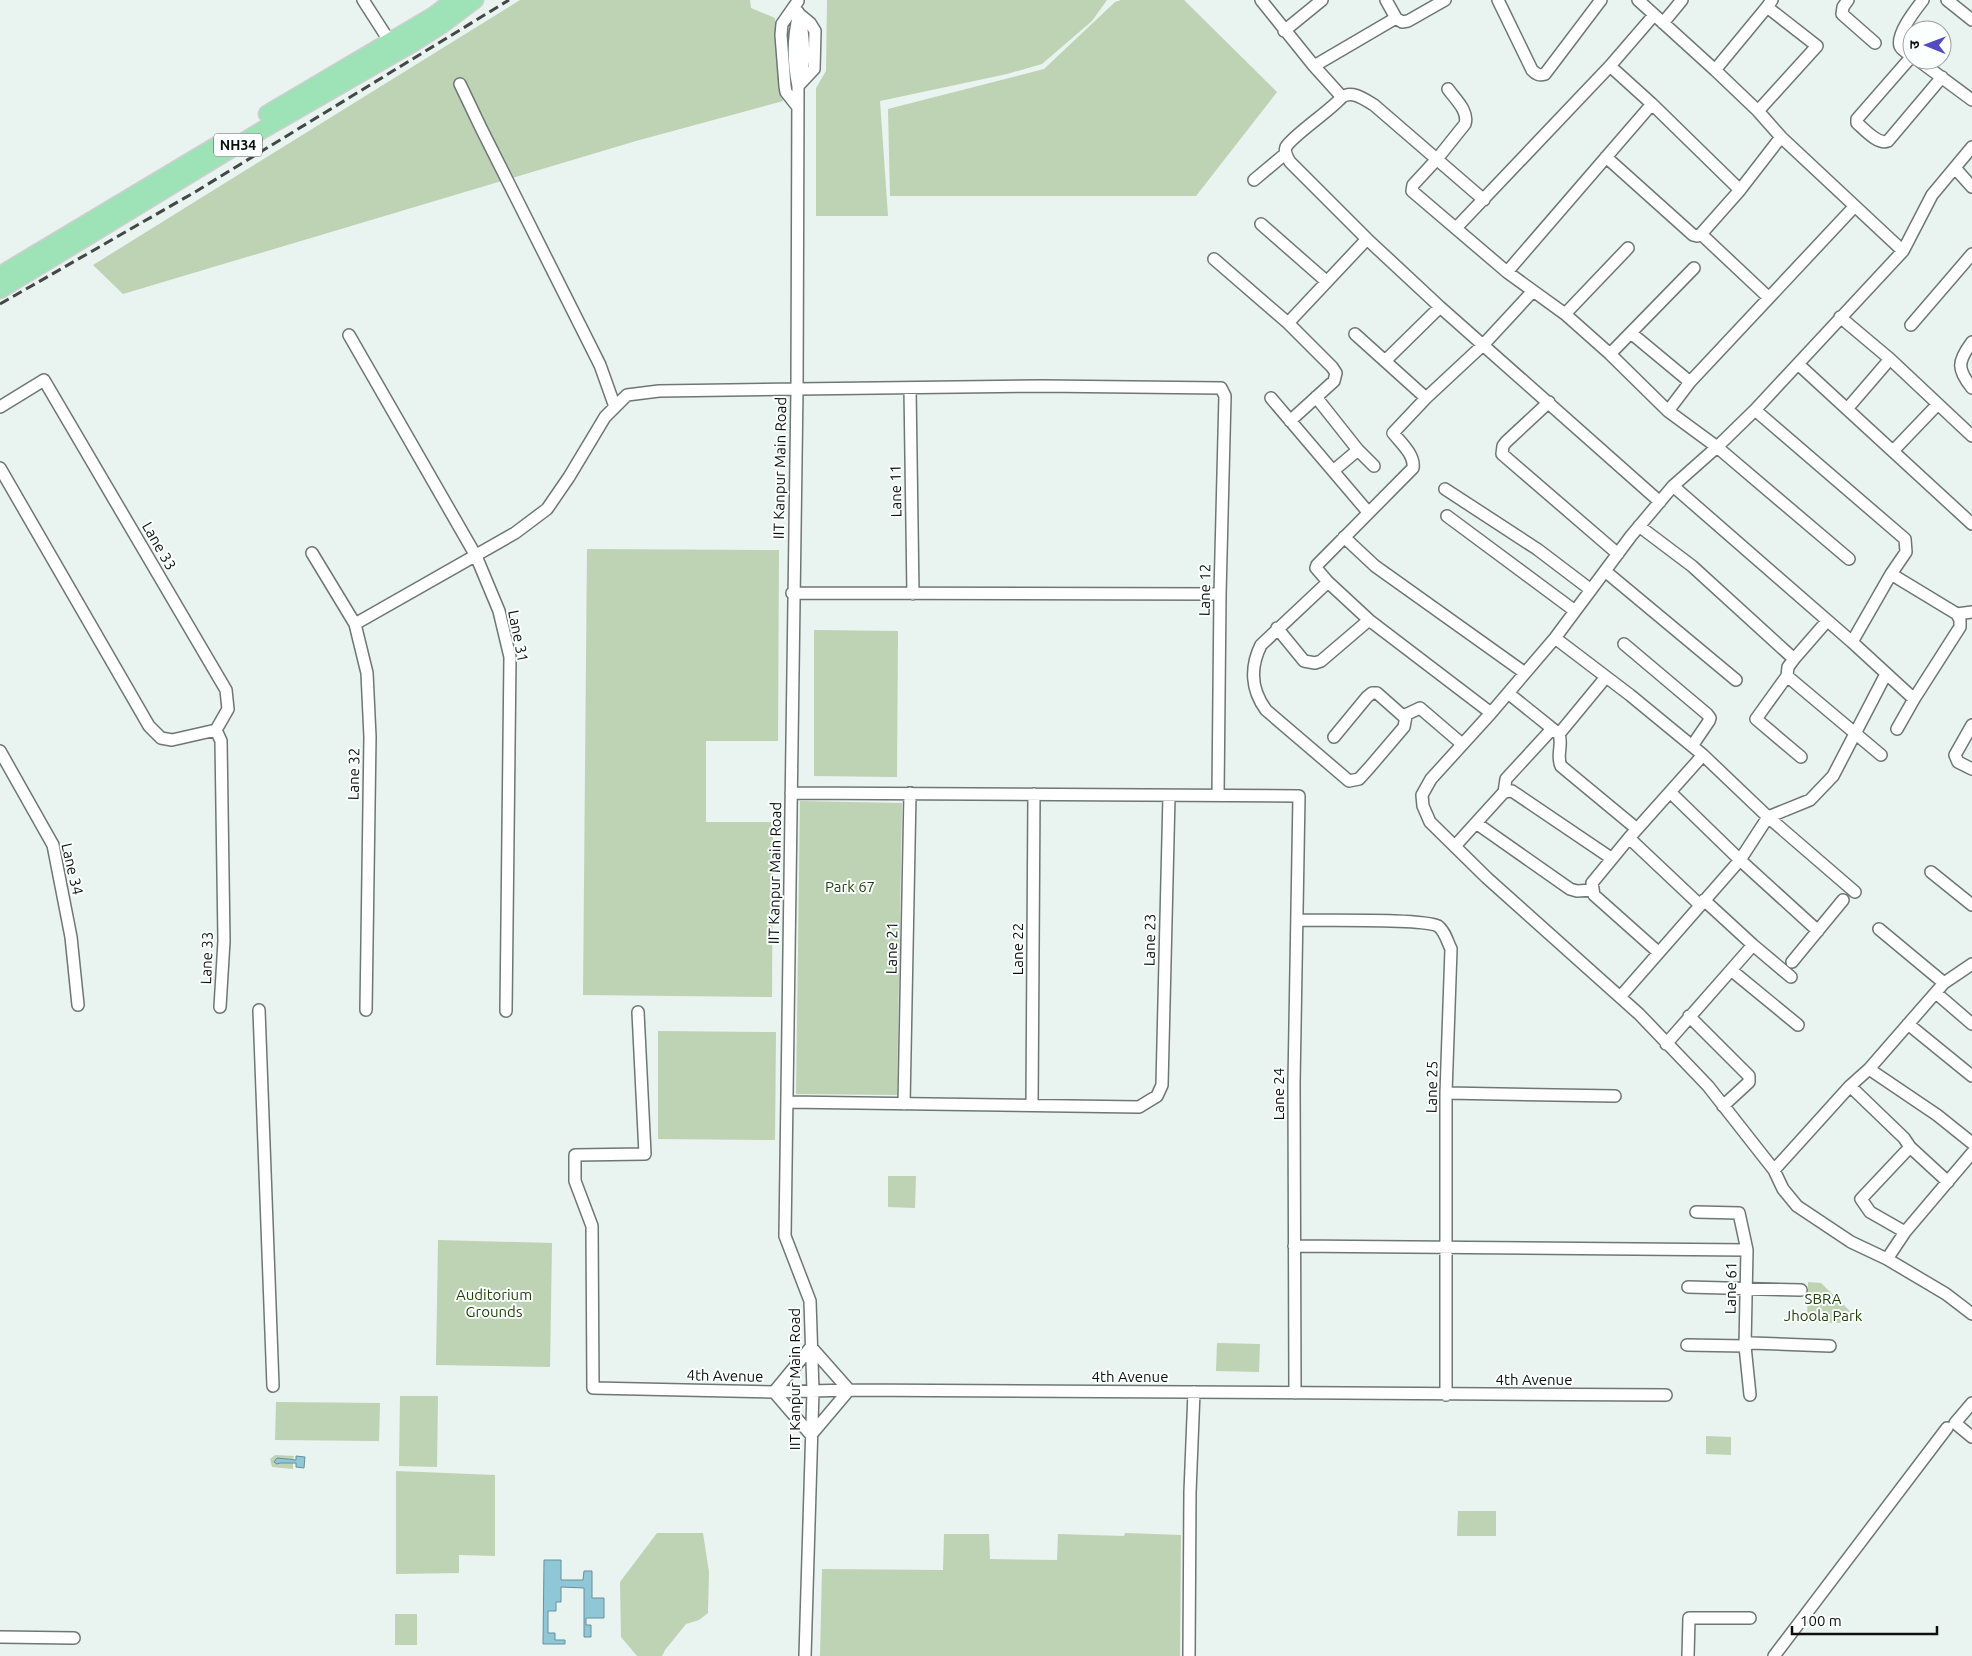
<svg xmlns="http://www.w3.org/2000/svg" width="1972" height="1656" font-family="Ubuntu,'Noto Sans Devanagari',sans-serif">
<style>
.green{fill:#bed2b4}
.water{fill:#8fc7d7;stroke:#68909b}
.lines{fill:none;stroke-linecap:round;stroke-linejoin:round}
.minor-casing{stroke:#6e7775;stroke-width:14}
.highway-casing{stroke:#cfcfcf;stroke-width:19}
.minor{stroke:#fff;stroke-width:11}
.highway{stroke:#9ee2b7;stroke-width:16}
.rail{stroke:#434746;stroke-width:3;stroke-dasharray:10 5;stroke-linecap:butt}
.labels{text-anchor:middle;stroke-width:4;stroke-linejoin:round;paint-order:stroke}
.shield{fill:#fbfffe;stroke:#545857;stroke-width:1}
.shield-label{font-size:14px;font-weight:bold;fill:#0d100f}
.street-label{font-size:15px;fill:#0d100f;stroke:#fbfffe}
.park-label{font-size:15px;fill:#1e3f04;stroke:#fbfffe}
</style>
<rect width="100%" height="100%" fill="#e9f3f0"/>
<path class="green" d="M520,0H750L751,8L775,18L783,101L636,141L123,294L93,265Z
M827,0H1107L1092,21L1042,64L1007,74L880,101L888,216H816V88L826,71Z
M1121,0H1184L1277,92L1196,196H890L888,109L1044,69L1115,2Z
M587,549L779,550L778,741H706V822H773L772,997L583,995Z
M814,630L898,631L897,777L814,776Z
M800,801L902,803L897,1095L796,1094Z
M658,1031L776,1032L775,1140L658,1139Z
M888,1176H916L915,1208L888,1207Z
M438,1240L552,1243L550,1367L436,1365Z
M1808,1282L1821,1283L1854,1315L1839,1323L1807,1322Z
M1217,1343L1260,1344L1259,1372L1216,1371Z
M400,1396H438L437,1467L399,1466Z
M276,1402L380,1403L379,1441L275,1440Z
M1706,1436L1731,1437V1455L1706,1454Z
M275,1455L294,1456L293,1460L279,1459L280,1463H293V1469L272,1467L270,1459Z
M396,1471L495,1475V1556L459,1555V1573L396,1574Z
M1458,1511H1496V1536H1457Z
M657,1533H703L709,1572L708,1613L699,1620L686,1624L665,1650L662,1656H637L621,1637L620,1582Z
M1125,1533L1181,1535L1180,1656H820L822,1569L943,1570L944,1534H989L990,1559L1057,1560L1058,1534L1124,1536Z
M395,1614H417V1645H395Z"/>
<path class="water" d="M296,1456L305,1457L304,1468L296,1467V1463H280L277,1464L274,1462L277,1458L296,1460Z
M544,1560H561V1580H583L584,1571H592V1598H604V1618H586V1625H591V1637H584V1588L561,1587V1602H556V1611H548V1633H555V1640H565V1644H543Z"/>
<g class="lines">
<g class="minor-casing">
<path id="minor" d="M363,0L390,42
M1261,0L1314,66
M1386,0L1396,18L1402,22L1408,21L1445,0
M1498,0L1532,70C1536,74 1539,76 1545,74L1601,0
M1638,0L1715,70L1758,111L1781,137L1903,251
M1848,0L1843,7L1842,14L1875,43
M1947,0L1972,20
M798,12L799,14L810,23L815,31L814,69L799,85
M1396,18L1314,66L1342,97C1330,111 1292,136 1286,147C1284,152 1287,157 1290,162L1367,239L1440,307L1660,502
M1663,23L1682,0
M1284,31L1322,0
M1912,56L1857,119V123C1865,130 1878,145 1888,141L1942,77
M1912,56C1908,53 1902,51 1900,46C1896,34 1916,9 1923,0
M1918,60L1972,100
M1715,70L1767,7
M460,84L481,128L600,365L615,407
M798,86C806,64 804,36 799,14C793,37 793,63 798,86L797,389L785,1236L810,1301L813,1391L805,1656
M1448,89C1455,99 1469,111 1465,124L1437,159L1413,185L1412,191L1507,272L1565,314L1610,354L1668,411L1690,382L1854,207
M1342,97C1352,90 1364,99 1374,105L1484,200
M797,106L786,92L785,86L781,35L782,24L798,1
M1758,111L1817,46L1767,7L1772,0
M1972,147L1932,195L1903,251L1755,410L1717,447L1673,486L1631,536L1555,638L1491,713L1431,779L1422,795L1423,806L1430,822L1487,878L1639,1014L1708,1086L1774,1170L1783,1189L1797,1206L1851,1242L1887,1259L1946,1294L1972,1314
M1606,157L1693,235L1697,236L1701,234L1740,190L1652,104
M1955,168L1972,187
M1254,180L1285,154
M1740,190L1781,137
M1261,224L1326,281
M1456,228L1610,66L1654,15
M1701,234L1768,297
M1214,259L1288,323L1367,239
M1507,272L1652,104L1610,66
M1565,314L1628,248
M1840,317L1890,359L1972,436
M1288,323L1332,367L1336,373L1334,381L1290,421
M1911,325L1972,254
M1631,333L1690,382
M1355,334L1426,398
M349,335L476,556L499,611L510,657L506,1011
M1972,342C1957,362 1957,369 1972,388
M1610,354L1694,268
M1385,361L1440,307
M1798,364L1972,524
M910,388L913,594
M1316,397L1358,450L1374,466
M1271,398L1368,512
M1549,402L1506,442L1503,446L1502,454L1618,554
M0,407L44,380L226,690L228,709L216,730L221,741L224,941L220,1007
M1847,409L1890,359
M1755,410L1905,539L1906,552L1891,574
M1668,411L1717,447L1849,559
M1893,451L1938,404
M0,468L149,726L161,738L172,740L216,730
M1333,471L1358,450
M1673,486L1852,642L1914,699
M1445,489L1537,549L1591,590
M1447,516L1575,611
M1639,526L1692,566L1794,659L1788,667L1787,676L1881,755
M1344,537L1375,566L1525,673
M312,553L355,624L367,673L370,737L366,1010
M1605,571L1736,680
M1328,582L1261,645C1250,667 1251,690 1266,710L1349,781L1359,779L1369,768L1404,727L1406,716
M792,593L1220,594
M1957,614L1972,612
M355,624L515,533L547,509L569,477L605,417L627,395L659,391L797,389L1042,386L1221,388L1225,396L1220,594L1218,795
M1277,628L1304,661L1315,663L1321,661L1369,620
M1555,638L1630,695L1703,755
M1852,642L1891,574L1957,614L1960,620V627L1914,699L1897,729
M1624,644L1707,714L1710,718L1709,721L1692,746
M1794,659L1827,621
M1787,676L1756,719L1801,757
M1508,693L1559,734C1563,745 1556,756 1561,766L1637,829
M1491,713L1369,620L1328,582L1316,568L1317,565L1413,468C1415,455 1401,443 1393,433L1426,398L1484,344L1533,291
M1972,725L1955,755L1958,762L1972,769
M1559,734L1606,677
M1334,737L1367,697L1372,693H1377L1403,716L1420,708L1462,744
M0,751L53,845L71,937L78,1005
M1504,792L1506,779L1552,729
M1670,792L1740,860L1818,931
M791,793L1299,796L1294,1083L1295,1393
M1476,823L1570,889L1577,891L1593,890
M1629,838L1700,905
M1455,846L1504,792L1512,791L1611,858
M1931,872L1972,905
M1704,900L1753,945L1791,977
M1297,920C1321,921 1423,918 1438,926C1445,931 1447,941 1451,949L1446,1093V1395
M1879,929L1944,983
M1658,952L1594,895L1592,883L1629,838L1703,755L1768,817L1855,892
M1792,962L1843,900
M1731,970L1798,1025
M1936,993L1972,1024
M1620,997L1740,860L1768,817L1810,800L1833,776L1886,674
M259,1010L273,1386
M638,1012L645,1154L575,1155V1181L592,1226L593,1388L774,1392L849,1390L1666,1395
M1689,1016L1749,1076V1082L1723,1106
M1908,1024L1972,1076
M1666,1044L1753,945
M1869,1069L1937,1115L1972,1143
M1850,1086L1904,1138L1910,1147L1861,1199L1870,1212L1905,1232
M1446,1093L1615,1096
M787,1102L1139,1107L1157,1096L1162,1085L1169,796
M904,1104L910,793
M1032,1105L1034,794
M1910,1147L1948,1182
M1774,1170L1850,1086L1869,1069L1944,983L1972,964
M1696,1212L1739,1213L1747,1250
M1294,1246L1747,1250L1745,1346L1750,1395
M1887,1259L1905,1232L1972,1153
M1688,1287L1801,1290
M1687,1345L1745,1346L1751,1343L1830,1346
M774,1392L811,1347
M774,1392L811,1435
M1972,1403L1955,1423L1972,1437
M811,1435L849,1390L811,1347
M0,1637L74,1638
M1189,1656L1190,1492L1194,1392
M1688,1656L1689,1618H1750
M1774,1656L1947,1428"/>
</g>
<g class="highway-casing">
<path id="highway" d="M267,114L433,16L454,0
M0,275L219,144
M0,290L264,129L415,42L443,24L475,0"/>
</g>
<use href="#minor" class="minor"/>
<use href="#highway" class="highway"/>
<path class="rail" d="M0,304L195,192L509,0"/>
</g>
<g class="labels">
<rect class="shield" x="214" y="133.5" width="48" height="23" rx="4"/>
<g class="shield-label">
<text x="238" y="150">NH34</text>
</g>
<g class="street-label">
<text transform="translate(780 468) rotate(-89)" y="5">IIT Kanpur Main Road</text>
<text transform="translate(896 491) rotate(-91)" y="5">Lane 11</text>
<text transform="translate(159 546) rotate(60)" y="5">Lane 33</text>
<text transform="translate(1205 590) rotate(-89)" y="5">Lane 12</text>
<text transform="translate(518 636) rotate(79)" y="5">Lane 31</text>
<text transform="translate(354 774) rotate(-89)" y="5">Lane 32</text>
<text transform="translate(72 869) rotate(77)" y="5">Lane 34</text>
<text transform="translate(775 873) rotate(-89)" y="5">IIT Kanpur Main Road</text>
<text transform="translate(1150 940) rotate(-89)" y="5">Lane 23</text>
<text transform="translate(892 948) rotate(-89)" y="5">Lane 21</text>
<text transform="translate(1018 949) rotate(-90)" y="5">Lane 22</text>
<text transform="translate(207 958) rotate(-88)" y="5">Lane 33</text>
<text transform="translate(1432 1087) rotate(-89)" y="5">Lane 25</text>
<text transform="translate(1279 1094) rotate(-90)" y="5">Lane 24</text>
<text transform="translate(1731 1288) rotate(-89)" y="5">Lane 61</text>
<text transform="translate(725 1376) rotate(1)" y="5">4th Avenue</text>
<text x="1130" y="1382">4th Avenue</text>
<text transform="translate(795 1379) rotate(-90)" y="5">IIT Kanpur Main Road</text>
<text x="1534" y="1385">4th Avenue</text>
</g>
<g class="park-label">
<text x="850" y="892">Park 67</text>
<text x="494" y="1300">Auditorium<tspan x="494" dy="17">Grounds</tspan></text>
<text x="1823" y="1304">SBRA<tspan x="1823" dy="17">Jhoola Park</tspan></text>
</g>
</g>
<g transform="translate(1927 45) rotate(271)"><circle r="24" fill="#fbfffe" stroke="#9c9f9e"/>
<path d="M0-4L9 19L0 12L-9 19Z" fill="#544bc2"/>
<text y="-8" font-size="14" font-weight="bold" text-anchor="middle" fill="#0d100f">उ</text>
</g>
<path d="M1792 1626v8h145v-8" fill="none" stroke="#0d100f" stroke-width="2.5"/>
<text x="1800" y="1626" font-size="15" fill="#0d100f" stroke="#fbfffe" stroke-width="4" paint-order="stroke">100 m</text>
</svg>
